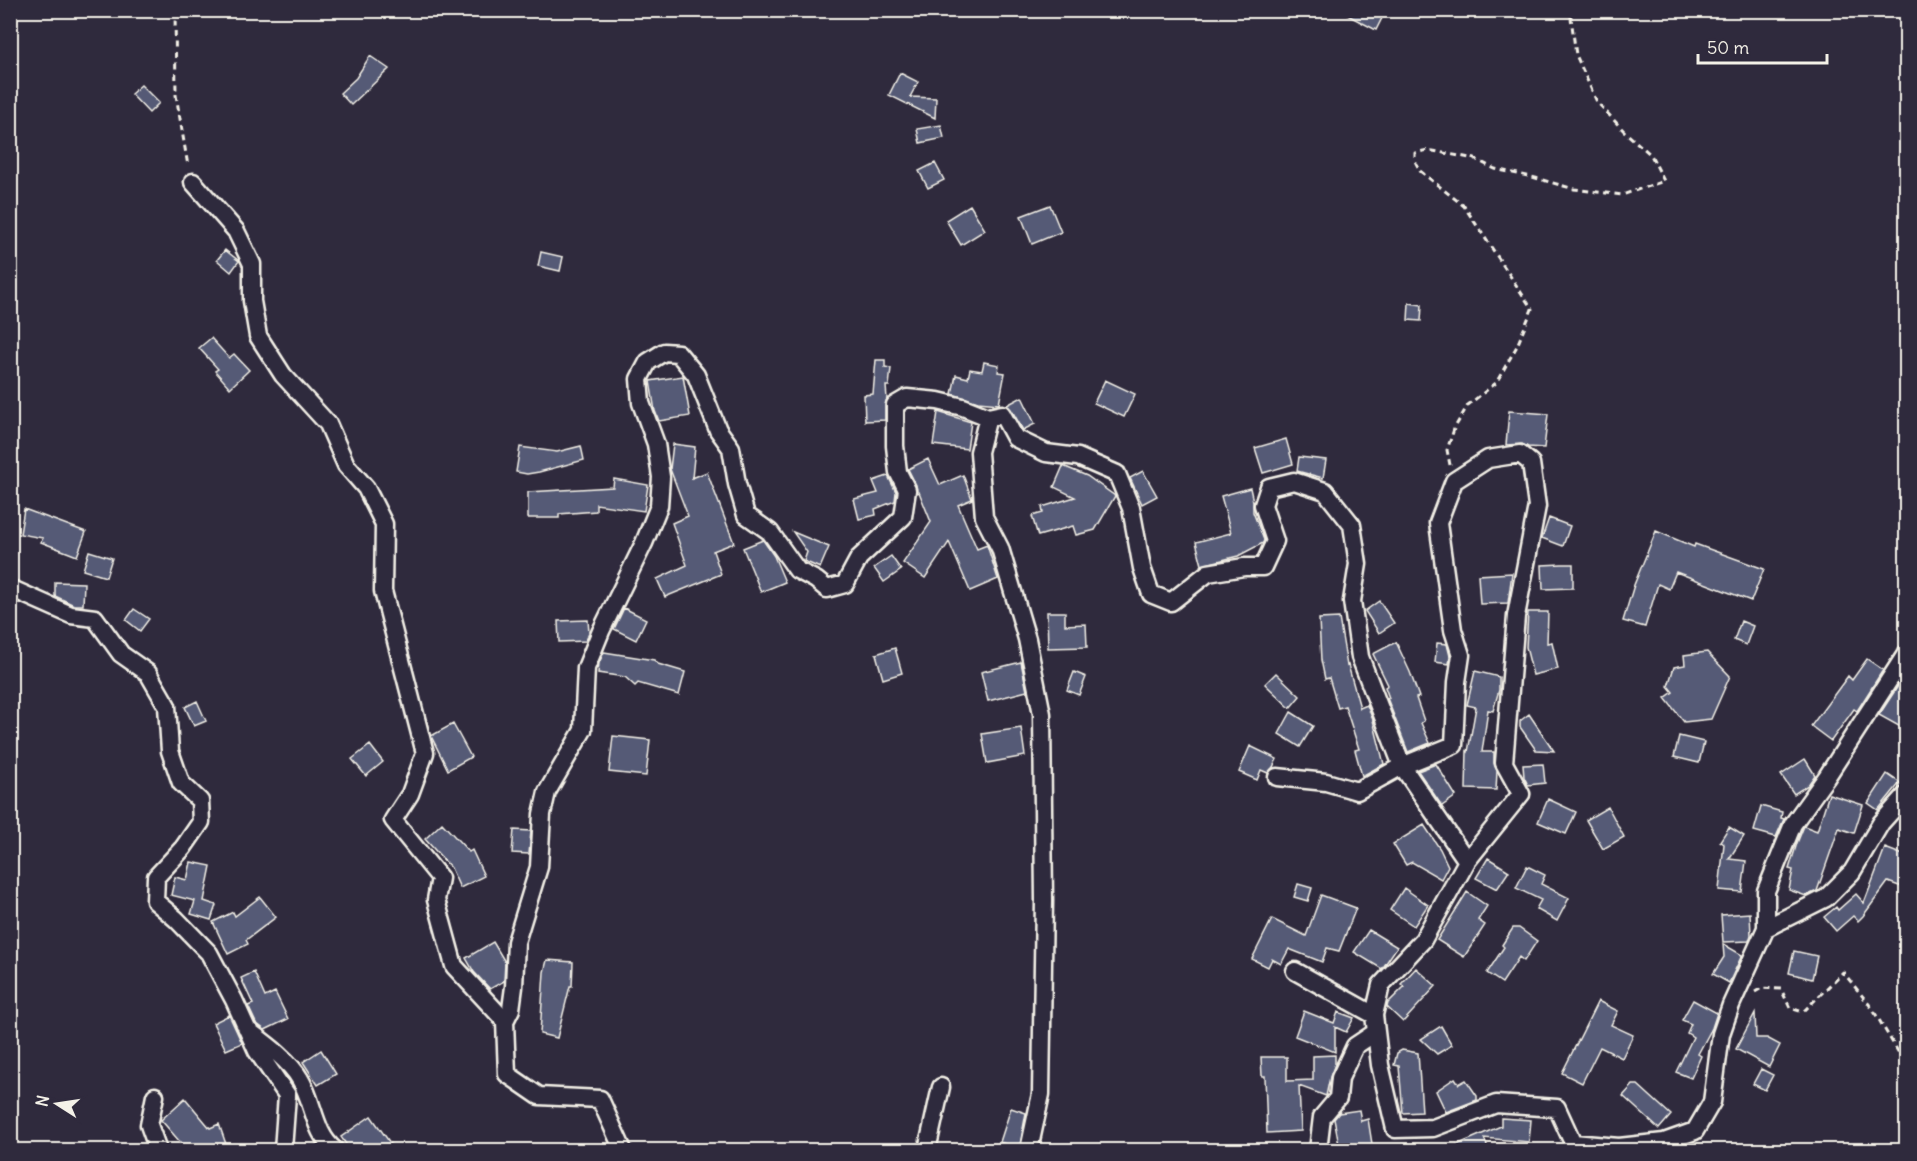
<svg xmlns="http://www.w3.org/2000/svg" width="1917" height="1161" font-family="Delius,sans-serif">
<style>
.building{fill:#545a76;stroke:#f4f1e8;stroke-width:1.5}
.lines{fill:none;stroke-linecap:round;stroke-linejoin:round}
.minor-casing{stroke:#f4f1e8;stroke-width:21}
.path{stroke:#f4f1e8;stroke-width:3;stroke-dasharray:6 4.5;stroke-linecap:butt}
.minor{stroke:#2f2a3d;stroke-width:16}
</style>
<rect width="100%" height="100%" fill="#2f2a3d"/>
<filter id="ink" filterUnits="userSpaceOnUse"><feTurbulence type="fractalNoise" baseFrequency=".0167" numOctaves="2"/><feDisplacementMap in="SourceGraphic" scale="12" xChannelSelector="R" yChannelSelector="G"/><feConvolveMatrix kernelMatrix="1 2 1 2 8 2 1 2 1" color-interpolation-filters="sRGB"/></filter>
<g filter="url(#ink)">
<path class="building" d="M1338,10H1372L1383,16L1376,30Z
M370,56L389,69L351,105L340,93L356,78Z
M900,73L918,82L910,97L936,98L935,118L889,95Z
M141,85L159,103L149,113L131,94Z
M941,125L944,138L920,143L917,129Z
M935,163L944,180L928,188L919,171Z
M970,205L985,230L961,245L946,220Z
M1050,205L1061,232L1032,244L1021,216Z
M225,250L239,261L231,272L217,260Z
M541,252L563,257L560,271L538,266Z
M1409,303L1422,305L1421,321L1408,320Z
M211,338L229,358L234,354L249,370L230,388L215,371L218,369L199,348Z
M876,360H885V367L891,368L889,386H886L887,399L885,405V420L865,421L864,395L873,394Z
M984,362L999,365L998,372L1005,373L999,404L978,402L952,394L956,375L968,378L970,369L982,371Z
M683,376L690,416L659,421L655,411L650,381Z
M1105,380L1135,394L1124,417L1094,403Z
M1022,397L1035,424L1023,430L1011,409L1007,405Z
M1509,411L1548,414L1544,448L1528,447L1522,444L1506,445Z
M938,412L971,422L967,449L933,445Z
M1286,439L1293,464L1263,473L1255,448Z
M673,444L695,447L692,478L707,472L734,543L713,551L721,574L665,597L657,579L687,565L672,523L688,516L670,469Z
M581,446L584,460L539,472L527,474L516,472L520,447L557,452Z
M1299,457L1326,460L1323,478L1297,471Z
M928,459L940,485L963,475L972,499L958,505L977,549L987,545L998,579L970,591L949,542L925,578L903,563L931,522L919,492L917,493L916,485L908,469Z
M1063,466L1087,476L1115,496L1095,530L1076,535L1073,526L1038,536L1032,516L1043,513L1042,507L1075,497L1054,487Z
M1143,471L1157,496L1142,504L1130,478Z
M888,476L896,492L895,501L875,509L876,515L859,519L854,499L878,493L873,481Z
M614,479L648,485L644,511L596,504V511L559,514V518H528V492L613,487Z
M1250,488L1253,501V512L1264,540L1263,543L1238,556L1202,565L1196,542L1231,533L1221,496Z
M24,509L86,532L77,556L41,542L43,538L20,534Z
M1549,518L1570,526L1563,546L1542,538Z
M1656,531L1694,547L1695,544L1764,569L1751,601L1676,572L1669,589L1658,584L1645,627L1623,621L1634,585Z
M793,532L829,547L820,568L804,561L807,552Z
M763,540L774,556L785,582L761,592L743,548Z
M89,551L112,558L106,577L83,570Z
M891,556L901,570L884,582L874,568Z
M1562,564H1573V588L1543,589L1542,565Z
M1512,573L1508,603L1480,604L1478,575Z
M55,582L84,583L83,605H74L55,596Z
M1379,601L1394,623L1379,633L1365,611Z
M624,608L646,619L636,640L614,629Z
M134,609L149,619L140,631L126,620Z
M1047,612H1065V625L1086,624L1087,647L1048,648Z
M1528,612H1548L1547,643L1552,642L1558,669L1533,675L1526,647Z
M1339,618L1347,666L1348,665L1360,708L1367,705L1373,720L1384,764L1362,776L1355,750L1359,749L1345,706L1338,708L1329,678L1325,679L1321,660L1319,619Z
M588,620L589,633L586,641L559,642L558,621Z
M1741,621L1753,626L1746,645L1734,640Z
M1396,642L1410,672L1419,697L1416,698L1424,721L1421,723L1430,743L1408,752L1387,698H1389L1385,687L1388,685L1373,654Z
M1437,643L1447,644L1450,656L1449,664L1435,662Z
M895,648L902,673L883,679L876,654Z
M604,652L654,660L658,664L685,672L679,695L638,683L635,686L625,677L598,673L599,663Z
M1707,652L1730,676L1711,719L1684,722L1665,698L1673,692L1668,686L1674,667L1685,665L1684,655Z
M1867,659L1883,670L1857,711L1854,709L1831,741L1811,726L1848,676L1852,680Z
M1021,662L1027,691L988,701L981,672Z
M1475,671L1499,677V690L1493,711L1488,710L1482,752H1494V763L1497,771L1496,790L1466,789L1467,751L1468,752L1476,707L1467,705Z
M1074,672L1086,677L1079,695L1067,690Z
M1276,673L1300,696L1290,708L1265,684Z
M1900,683L1906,687V730L1879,715Z
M197,701L206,721L194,726L185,707Z
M1291,712L1313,726L1300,747L1279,734Z
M1529,714L1554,751L1536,750L1520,727V721Z
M453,724L471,757L448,770L431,736Z
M1021,728L1025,756L987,763L982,734Z
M613,736L650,740L646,776L609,772Z
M1679,736L1704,742L1699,763L1674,757Z
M370,745L383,762L366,776L352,759Z
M1250,746L1277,759L1273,767L1268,773L1261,770L1257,780L1239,772Z
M1805,759L1815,775L1808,785L1794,794L1781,775Z
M1436,764L1456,796L1442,806L1418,771Z
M1543,764L1545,783L1528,785L1524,777L1523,765Z
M1887,774L1900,783L1878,810L1868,803Z
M1829,794L1863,805L1854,833L1839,828L1817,891L1806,896L1789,890L1793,870L1789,869L1797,843L1804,826L1817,831Z
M1548,799L1576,812L1566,834L1538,822Z
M1761,806L1782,812L1781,818L1784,819L1776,837L1754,831Z
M1608,807L1624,837L1603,849L1586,820Z
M442,823L469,852L472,850L484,876L460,888L451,868L425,839Z
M1424,825L1440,849L1448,866L1441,879L1412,862L1406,865L1393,844Z
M1729,827L1744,836L1729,859L1746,861L1742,892L1719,890L1724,844L1720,841Z
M514,830L531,831L529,854L512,853Z
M1885,848L1906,856V875L1902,887L1888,882L1863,916L1858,921L1853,916L1836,931L1824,917L1836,907L1838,910L1856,894L1864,903Z
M1488,858L1509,871L1497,889L1476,878Z
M191,862L211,866L204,901L216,905L211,920L191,914L195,901L171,895L175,877L187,880Z
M1527,866L1545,875L1541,884L1569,898L1557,921L1536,909L1541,900L1516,888Z
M1298,884L1312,888L1308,901L1294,897Z
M1404,888L1428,905L1414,926L1390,910Z
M1467,892L1487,906L1478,920L1485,925L1464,957L1437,940Z
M1321,895L1356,908L1339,951L1327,948L1322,962L1289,949L1281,964L1272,959L1268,967L1252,959L1272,919L1306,936Z
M260,897L276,917L246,940L248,944L228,954L213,922L233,912L235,916Z
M1750,913L1751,935L1749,941L1723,942L1721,915Z
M1513,928H1519L1537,941L1524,961L1519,957L1502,983L1487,973L1504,947L1502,945Z
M1369,930L1397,947L1382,969L1354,952Z
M493,942L505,962L504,981L490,989L474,972L466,958Z
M1723,944L1742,955L1729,983L1713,974L1724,957Z
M1794,951L1817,956L1812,979L1789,973Z
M547,960L573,962L572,986H570L557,1038L540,1034L544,972Z
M1416,968L1436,986L1403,1022L1387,1007L1388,1003L1404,987L1401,984Z
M254,972L265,997L275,992L288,1019L265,1030L256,1023L248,1006L253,1004L241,978Z
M1693,1000L1717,1013L1712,1028L1698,1054L1701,1056L1691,1078L1676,1072L1693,1037L1687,1033L1691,1024L1682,1020Z
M1598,1001L1618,1011L1611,1025L1633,1035L1622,1058L1600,1047L1582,1083L1562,1073Z
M1304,1011L1334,1023L1338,1012L1354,1018L1346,1032L1335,1027V1052L1295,1036Z
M1755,1013L1756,1038H1767L1780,1045L1769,1067L1736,1049Z
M229,1015L242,1043L226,1050L213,1023Z
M1441,1026L1452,1045L1437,1054L1421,1039Z
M321,1050L336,1074L318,1085L303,1062Z
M1402,1050L1418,1053L1422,1112L1403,1113L1399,1066L1394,1065L1397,1053Z
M1335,1055V1064L1330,1077L1326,1096L1299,1086L1301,1131L1267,1133L1265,1076H1262L1261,1057H1287V1081L1313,1080V1056Z
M1761,1069L1773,1075L1765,1090L1753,1084Z
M1455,1078L1459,1084L1466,1080L1477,1096V1100L1446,1112L1436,1091Z
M1633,1085H1638L1671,1115L1659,1129L1623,1096Z
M185,1098L210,1128L219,1124L228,1150H187L161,1120Z
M1011,1108L1026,1113L1019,1150H1003L1005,1144L1000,1142Z
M1359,1110L1361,1121L1368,1119L1372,1144L1340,1150L1334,1119L1339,1113Z
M371,1116L395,1150H350L341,1137Z
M1501,1118L1531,1120L1529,1142L1484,1138L1489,1150H1445L1501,1126Z"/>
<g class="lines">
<g class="minor-casing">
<path id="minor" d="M193,182L236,231L252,264V301L258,336L283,375L328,424L346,465L366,488L384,524L383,591L425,753L410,794L393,820L440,878L436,900L454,966L505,1021L507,1074L539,1096L600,1099L623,1150
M988,417L979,452L984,517L1000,548L1027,639L1042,714L1044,900L1041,1094L1029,1150
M10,588L71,615L95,618L121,654L148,673L167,706L170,751L181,783L200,801L201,822L183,848L156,877L155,901L176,919L209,953L234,1000L257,1051L287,1095L283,1150
M1277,777L1326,782L1357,791L1402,766L1454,745L1457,682L1461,655L1453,630L1438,523L1454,481L1488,459L1520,454L1531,463L1537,506L1516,616L1504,763L1521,794L1467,861
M1766,928L1826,898L1852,872L1881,823L1906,795
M1295,971L1374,1015
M505,1021L511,1009L514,987L516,942L539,867L542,814L547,792L583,730L586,668L601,631L644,543L659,506L661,477L656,444L641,403L639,379L648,362L664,352L678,353L696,375L718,430L731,448L737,484L746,515L770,532L797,570L816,580L827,589L845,584L859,558L903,517L907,490L898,472L895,446V405L907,398L938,401L963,407L988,417L1002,414L1015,438L1046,453L1078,457L1117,474L1131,508L1142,568L1151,594L1171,602L1208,573L1244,567H1263L1275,541L1263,505L1269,487L1294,481L1325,491L1352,525L1358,564L1352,601L1360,657L1402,766L1467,861L1423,940L1381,985L1374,1015L1380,1065L1395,1129L1433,1128L1496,1104L1557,1108L1573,1143L1619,1147L1664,1142L1695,1131L1712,1102L1721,1034L1731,1005L1766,928V891L1793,824L1826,778L1906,654
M249,1031C265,1043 290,1061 300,1079C314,1102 314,1134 335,1150
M155,1096L149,1125L158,1150
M927,1150L941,1087
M1318,1150L1322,1117L1338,1098L1340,1078L1355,1046L1376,1032"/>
</g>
<path class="path" d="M175,10L176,95L188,166
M1450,465L1447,450L1454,429L1468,405L1496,383L1517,346L1532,309L1464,206L1420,171L1415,161V153L1428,150L1475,159L1495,169L1532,177L1574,189L1622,195L1664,181L1651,155L1625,132L1597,102L1576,55L1570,10
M1755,992L1762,988L1781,989L1790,1008L1803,1012L1843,972L1872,1008L1906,1065"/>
<use href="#minor" class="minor"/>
</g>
</g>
<rect width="1917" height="1161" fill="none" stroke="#2f2a3d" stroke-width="36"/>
<rect x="18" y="18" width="1881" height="1125" fill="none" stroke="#f4f1e8" stroke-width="2" filter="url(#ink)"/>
<g transform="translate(57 1104) rotate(282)" stroke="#2f2a3d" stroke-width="4.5" paint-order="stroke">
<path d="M0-4.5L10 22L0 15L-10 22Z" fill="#f4f1e8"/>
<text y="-9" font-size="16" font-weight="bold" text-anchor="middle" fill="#f4f1e8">N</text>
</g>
<path d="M1698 54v9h129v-9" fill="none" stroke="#f4f1e8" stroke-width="3"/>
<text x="1707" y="54" font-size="18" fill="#f4f1e8" stroke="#2f2a3d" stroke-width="4.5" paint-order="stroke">50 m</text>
</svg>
